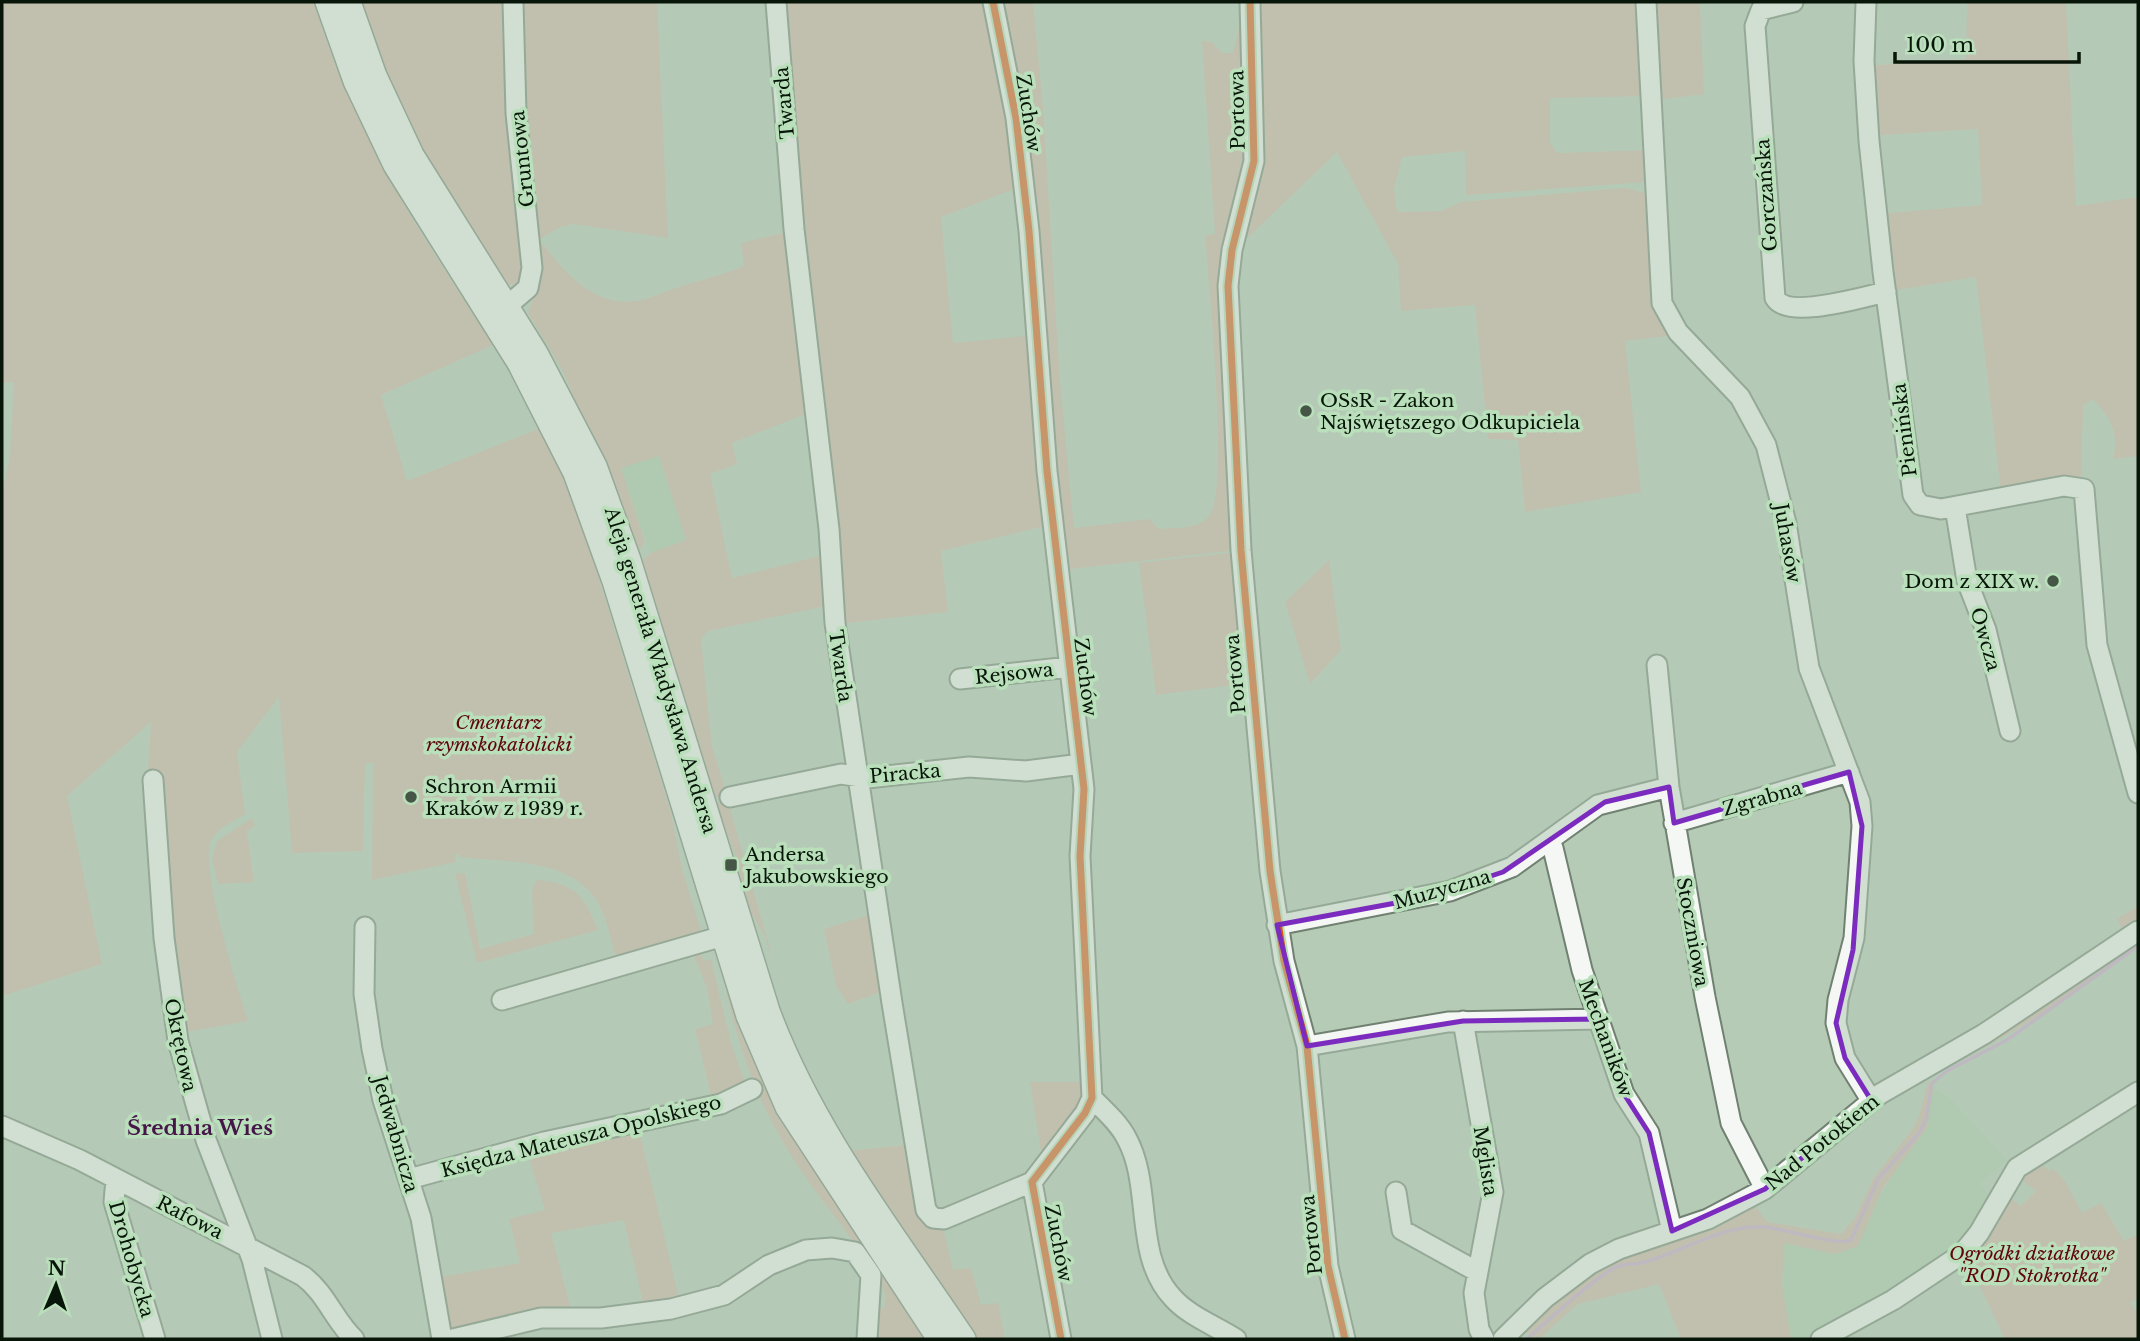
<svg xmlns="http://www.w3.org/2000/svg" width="2140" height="1341" font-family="'Libre Baskerville',serif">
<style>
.built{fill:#a8caa9}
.green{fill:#d0b2a4}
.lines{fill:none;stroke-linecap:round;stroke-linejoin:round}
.stream{stroke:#cba4cd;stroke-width:3.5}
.minor-casing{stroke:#708071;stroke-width:23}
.major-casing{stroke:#708071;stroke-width:26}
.minor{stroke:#f4f7f4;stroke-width:19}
.major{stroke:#f4f7f4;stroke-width:23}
.cycleway-casing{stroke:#bae0bb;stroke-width:11}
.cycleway{stroke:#dd560c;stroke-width:7}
.marked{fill:none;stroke:#7b2cbf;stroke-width:5;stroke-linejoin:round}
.poi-dot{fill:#455546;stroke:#bae0bb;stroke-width:2.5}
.labels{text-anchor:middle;stroke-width:7;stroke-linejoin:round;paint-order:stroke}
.street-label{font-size:19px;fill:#081509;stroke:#bae0bb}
.poi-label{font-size:19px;fill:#081509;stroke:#bae0bb;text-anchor:start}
.park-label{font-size:19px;font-style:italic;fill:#5f060b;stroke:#bae0bb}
.neighbourhood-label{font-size:21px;font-weight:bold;fill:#451648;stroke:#bae0bb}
</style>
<rect width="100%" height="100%" fill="#b5cbb6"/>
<path class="built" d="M659,456L686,541L650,553L621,467Z
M1934,1084L1935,1089L1948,1096L2008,1161L1979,1183L1994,1201L1962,1247L1814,1339H1791L1782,1286L1784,1243L1835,1254L1872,1210L1901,1161L1927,1128Z"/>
<path class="green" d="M2,2H314C350,128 422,236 493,345L381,395L407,481L541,428L581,521L671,813L682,869L701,931L622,960L616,957C611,941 608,924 601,909C577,857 509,863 460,857L458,854L454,855L456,862L372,880L373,763H365L363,851L292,853L279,697L237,752L245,814C234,821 217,828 211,841C199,867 238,988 248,1021L180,1033L148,772L151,722L67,796L102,964L2,996V492L10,456L14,382L2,383Z
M357,2H510L528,246L522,284H504L406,124Z
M515,2H657L668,238L574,224L560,227L540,239L534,237Z
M778,2H989L1022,186L941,217L953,343L1035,335L1049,525L941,551L948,612L837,624Z
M996,2H1033L1043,108L1060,382L1074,528L1149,519L1159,529C1175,527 1198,530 1209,516C1230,490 1208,280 1205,235L1215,234L1202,41L1212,42L1222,53H1233L1241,20L1251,139L1229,245L1237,550L1062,570Z
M1257,2H1641L1648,96L1550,98V142L1557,153L1651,150L1646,182L1466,195L1465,151L1402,157L1394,189L1397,212L1441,211L1461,202L1625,188L1649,194L1675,335L1625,341L1641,492L1525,512L1518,440L1488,439L1475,305L1401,311L1398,264L1337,152L1236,249L1246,216Z
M1650,2H1700L1704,94L1656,100Z
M1967,2H2066L2076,206L2138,197V456L2113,459C2120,433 2110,417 2093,399L2083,405L2081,480L2001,493L1976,277L1891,291L1880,214L1982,205L1978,129L1882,135L1878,132L1867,66L1966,59Z
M791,231L813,411L732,443L737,464L710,474L732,578L828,554L831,605L708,631L701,639L712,746L727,795L713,798L638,565L650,553L686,540L659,456L621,468L645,542L639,551L635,550L563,371L528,313L534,295V248L542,243C567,275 598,312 645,299C656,296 666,291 676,288C699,280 721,276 744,266L741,243Z
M1238,552L1248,683L1156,695L1139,563Z
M1329,560L1341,650L1310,684L1285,602Z
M727,798L777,974L765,937L748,907L734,851L716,804Z
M252,818L255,826L247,831L254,882L218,884L212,859L217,841Z
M465,873L480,949L534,934L532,892L536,880C575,883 584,895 598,930L477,963L455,874Z
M2138,906V920L2123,930L2117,919Z
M872,914L886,990L848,1004L836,986L824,929Z
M2138,941V944C2078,992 2015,1033 1947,1068L1948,1064Z
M692,951H699L704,961L711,959L731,1043L747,1088L713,1103L695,1029L713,1024L707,988Z
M726,990L909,1314L925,1339H873L877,1311L885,1307L886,1296L882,1287C861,1246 828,1211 802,1172C762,1114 741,1058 726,990Z
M1928,1081L1934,1084L1927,1128L1883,1188L1858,1246L1835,1254L1784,1243L1782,1286L1791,1339H1681L1659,1284L1578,1304L1539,1339L1526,1332V1326L1551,1302L1606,1264L1742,1210L1744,1213L1755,1206L1767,1222L1841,1234L1855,1218L1874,1177L1912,1130L1919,1116Z
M1030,1082H1087V1098L1042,1159Z
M638,1126L680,1302L644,1307L624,1220L551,1233L572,1313L450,1334L436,1278L520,1263L509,1219L545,1210L527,1151Z
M915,1144L921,1180L942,1223L953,1270L971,1268L981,1305L998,1303L1005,1339H977L850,1151Z
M2040,1163L2049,1171L2053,1168L2065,1181L2082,1213L2101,1203L2124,1241L2138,1234V1298L2130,1303L2138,1313V1339H2005L1967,1260L2006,1195L2021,1206L2036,1191L2020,1178Z"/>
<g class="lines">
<path class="stream" d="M1527,1339C1551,1318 1587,1284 1614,1268C1623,1263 1635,1265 1645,1262C1685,1251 1721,1225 1763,1227C1784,1228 1838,1247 1851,1240L1878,1179L1920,1132L1926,1119L1932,1083L1947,1071L2007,1040L2138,946"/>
<g class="minor-casing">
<path id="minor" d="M776,2L794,229L829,529L835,623L892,1003L926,1210L933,1218L944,1219L1032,1182
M993,2L1016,118L1029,231L1047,471L1084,789L1080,856L1092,1098L1085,1113L1032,1182L1061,1339
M1250,2L1254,161L1232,250L1228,286L1241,550L1270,871L1284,961L1307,1046L1328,1266L1345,1339
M1646,2L1662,303L1678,332L1740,397L1766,445L1786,523L1809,668L1860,802L1862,826L1854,938L1838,1000L1836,1023L1845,1058L1871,1100
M1793,2L1761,10L1755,26L1775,298C1788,320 1862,297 1886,292
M1866,2L1864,61L1869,141L1883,272L1913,495L1920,505L1941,509L2064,486L2084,489L2097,645L2138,793
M507,306L528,288L532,268L516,113L513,2
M1955,507L1967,581L1986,630L2010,731
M1657,665L1669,787L1705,997L1731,1123L1765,1189
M960,679L1069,667
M153,780L164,938L178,1041L206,1140L252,1259L272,1339
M730,797L841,774L867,778L969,767L1026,771L1081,764
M1674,823L1849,772
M1549,841L1553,848L1582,970L1624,1094L1649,1133L1672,1231
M1277,925L1450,891L1512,867L1598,805L1669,787
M365,927L364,994L372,1049L383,1100L421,1218L442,1339
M502,1000L723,936
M1463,1021L1493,1192L1474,1293L1479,1329L1484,1339
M1307,1046L1448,1022L1599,1019
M1092,1098C1104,1110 1119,1123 1127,1139C1153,1187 1133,1256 1173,1298C1189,1316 1216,1326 1236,1339
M2,1126L80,1160L303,1276C326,1293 334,1320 354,1339
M116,1179L114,1202L155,1339
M409,1179L544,1142L721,1104L752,1089
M1396,1192L1402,1230L1476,1271
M453,1339L541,1318H601L671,1309L724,1295L769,1265L806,1250L832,1248L855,1252L871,1275L867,1339
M1503,1339L1545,1298L1590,1264L1619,1249L1708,1219L1765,1189L1880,1094L1984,1034L2138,931
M1821,1339L1893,1300L1962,1254L1979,1233L2017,1168L2138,1092"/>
</g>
<g class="major-casing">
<path id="major" d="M327,2L355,81L395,165L519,363L575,473L614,581L748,1016L787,1107L939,1339
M349,2L375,76L412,155L536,353L595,466L629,560L768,1011C813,1132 893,1233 964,1339"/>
</g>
<use href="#minor" class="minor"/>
<use href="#major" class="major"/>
<g class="cycleway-casing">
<path id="cycleway" d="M993,2L1016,118L1029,231L1047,471L1084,789L1080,856L1092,1098L1085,1113L1032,1182L1061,1339
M1250,2L1254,161L1232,250L1228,286L1241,550L1270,871L1284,961L1307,1046L1328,1266L1345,1339"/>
</g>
<use href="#cycleway" class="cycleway"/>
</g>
<path d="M0 0H2140V1341H0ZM1849,772L1862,826L1853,950L1836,1023L1845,1058L1871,1100L1765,1189L1672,1231L1649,1133L1624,1094L1599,1019L1463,1021L1307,1046L1277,925L1428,897L1503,872L1605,802L1669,787L1674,823Z" fill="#b5cbb6" fill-opacity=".55" fill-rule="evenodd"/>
<path class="marked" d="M1849,772L1862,826L1853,950L1836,1023L1845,1058L1871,1100L1765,1189L1672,1231L1649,1133L1624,1094L1599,1019L1463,1021L1307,1046L1277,925L1428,897L1503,872L1605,802L1669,787L1674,823Z"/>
<g class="poi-dot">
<circle cx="1306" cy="411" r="7"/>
<circle cx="2053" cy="581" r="7"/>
<circle cx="411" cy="797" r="7"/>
<rect x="724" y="858" width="14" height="14" rx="3.5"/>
</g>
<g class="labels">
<g class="street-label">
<text transform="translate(784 103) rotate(-95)" y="7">Twarda</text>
<text transform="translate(1237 110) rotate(-91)" y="7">Portowa</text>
<text transform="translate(1029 113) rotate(81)" y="7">Zuchów</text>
<text transform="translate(522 159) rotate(-96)" y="7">Gruntowa</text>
<text transform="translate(1766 195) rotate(-94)" y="7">Gorczańska</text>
<text transform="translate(1904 430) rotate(-97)" y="7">Pienińska</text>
<text transform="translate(1788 543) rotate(80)" y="7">Juhasów</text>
<text transform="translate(1986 639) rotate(74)" y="7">Owcza</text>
<text transform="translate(841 666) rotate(82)" y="7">Twarda</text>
<text transform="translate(661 670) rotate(73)" y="7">Aleja generała Władysława Andersa</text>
<text transform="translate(1014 673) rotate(-6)" y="7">Rejsowa</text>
<text transform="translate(1235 674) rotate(-95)" y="7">Portowa</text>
<text transform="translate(1086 677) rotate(83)" y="7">Zuchów</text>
<text transform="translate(905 773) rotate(-5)" y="7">Piracka</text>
<text transform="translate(1762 798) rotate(-16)" y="7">Zgrabna</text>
<text transform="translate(1442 889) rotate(-16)" y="7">Muzyczna</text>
<text transform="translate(1693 932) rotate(80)" y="7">Stoczniowa</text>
<text transform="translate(1606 1038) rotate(70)" y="7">Mechaników</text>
<text transform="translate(181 1045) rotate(78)" y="7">Okrętowa</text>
<text transform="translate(396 1134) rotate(74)" y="7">Jedwabnicza</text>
<text transform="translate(581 1136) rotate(-14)" y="7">Księdza Mateusza Opolskiego</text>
<text transform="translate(1822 1142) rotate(-39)" y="7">Nad Potokiem</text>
<text transform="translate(1486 1161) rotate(81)" y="7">Mglista</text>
<text transform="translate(190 1217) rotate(27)" y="7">Rafowa</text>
<text transform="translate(1311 1235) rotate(-96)" y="7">Portowa</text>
<text transform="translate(1059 1243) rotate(79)" y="7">Zuchów</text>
<text transform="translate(132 1259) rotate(74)" y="7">Drohobycka</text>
</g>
<g class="poi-label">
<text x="1320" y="407">OSsR - Zakon<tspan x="1320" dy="22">Najświętszego Odkupiciela</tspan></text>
<text x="2039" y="588" text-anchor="end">Dom z XIX w.</text>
<text x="425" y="793">Schron Armii<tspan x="425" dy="22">Kraków z 1939 r.</tspan></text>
<text x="745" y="861">Andersa<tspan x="745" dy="22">Jakubowskiego</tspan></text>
</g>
<g class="park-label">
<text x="499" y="729">Cmentarz<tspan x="499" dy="22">rzymskokatolicki</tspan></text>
<text x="2032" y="1260">Ogródki działkowe<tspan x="2032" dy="22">"ROD Stokrotka"</tspan></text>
</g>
<g class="neighbourhood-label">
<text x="200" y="1135">Średnia Wieś</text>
</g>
</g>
<rect width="2140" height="1341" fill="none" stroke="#081509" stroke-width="7"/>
<g transform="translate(56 1285) rotate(2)" stroke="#bae0bb" stroke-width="5" paint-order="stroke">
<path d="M0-5L12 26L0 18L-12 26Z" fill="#081509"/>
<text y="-10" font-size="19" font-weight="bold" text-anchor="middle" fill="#081509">N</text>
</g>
<path d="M1895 52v10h184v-10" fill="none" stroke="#081509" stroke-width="3.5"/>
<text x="1906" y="52" font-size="21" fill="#081509" stroke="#bae0bb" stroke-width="5" paint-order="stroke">100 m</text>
</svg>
